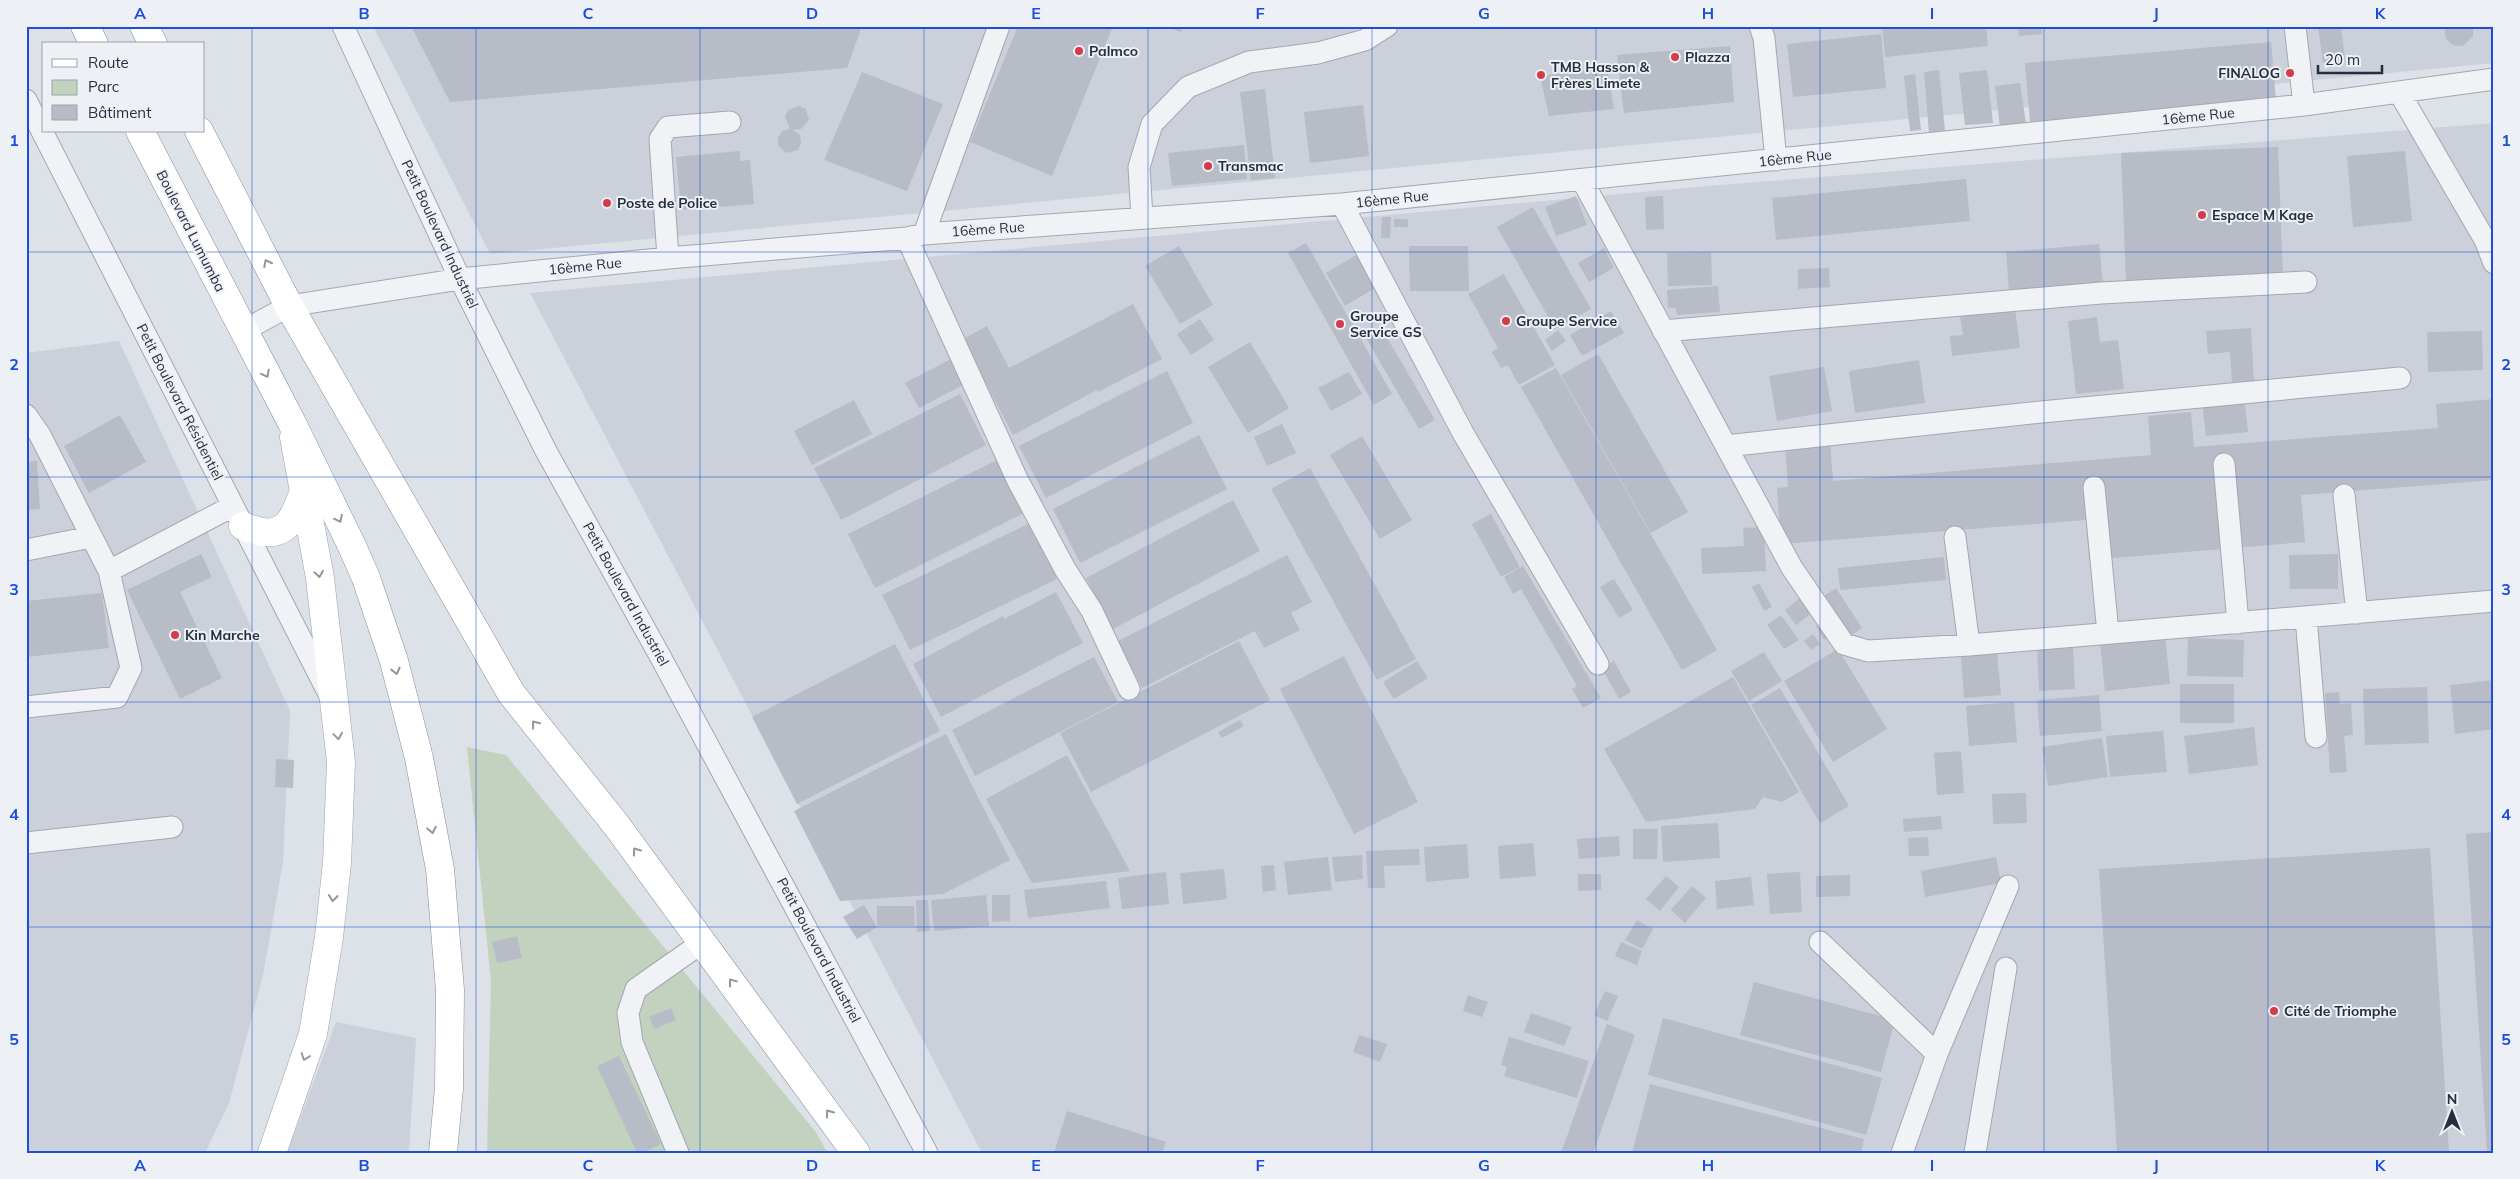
<svg xmlns="http://www.w3.org/2000/svg" width="2520" height="1179" font-family="Mulish,sans-serif">
<style>
.built{fill:#cbd0da}
.green{fill:#c2d2be}
.building{fill:#b7bcc7}
.lines{fill:none;stroke-linecap:round;stroke-linejoin:round}
.minor-casing{stroke:#a2a8b2;stroke-width:23}
.major-casing{stroke:#9ca4b4;stroke-width:29}
.highway-casing{stroke:#848d9e;stroke-width:29}
.minor{stroke:#f0f2f6;stroke-width:21}
.major{stroke:#fff;stroke-width:28}
.highway{stroke:#fff;stroke-width:28}
.oneway{stroke:#92969f}
.grid{fill:none;stroke:#1d4ed8;stroke-width:1;stroke-opacity:0.55}
.poi-dot{fill:#d13d4b;stroke:#edf0f5;stroke-width:2}
.labels{text-anchor:middle;stroke-width:4;stroke-linejoin:round;paint-order:stroke}
.poi-label{font-size:14px;font-weight:bold;fill:#262e3f;stroke:#edf0f5;text-anchor:start}
.street-label{font-size:14px;fill:#262e3f;stroke:#edf0f5}
.neatline{fill:none;stroke:#1d4ed8;stroke-width:2}
.grid-label{font-size:16px;text-anchor:middle;font-weight:bold;fill:#1d4ed8}
</style>
<rect width="100%" height="100%" fill="#dde1e8"/>
<path class="built" d="M373,26H2494V63L490,254Z
M2494,123V1153H982L530,293L1708,186Z
M119,341L290,711L283,862L263,975L229,1103L205,1153H26V353Z
M336,1022L416,1038L409,1153H287Z"/>
<path class="green" d="M467,747L506,755L815,1131L828,1153H487L491,981Z"/>
<path class="building" d="M411,26H862L847,68L450,102Z
M1018,26H1113L1052,176L970,142Z
M1165,26H1183L1181,32Z
M1882,26H1986L1988,46L1885,57Z
M2018,26H2041L2042,34L2019,36Z
M2318,26H2341L2345,60L2323,63Z
M2444,26H2473V36L2463,46L2453,45L2446,39Z
M1881,34L1886,88L1793,97L1787,44Z
M2271,42L2276,101L2030,122L2025,63Z
M1730,46L1734,102L1624,113L1617,55Z
M1607,67L1614,109L1549,116L1540,76Z
M1939,70L1945,131L1929,133L1924,72Z
M1987,70L1993,123L1965,125L1959,73Z
M862,72L943,104L907,191L824,160Z
M1915,74L1921,130L1910,131L1904,76Z
M2020,83L2026,124L2000,127L1995,86Z
M1265,89L1275,178L1251,180L1240,92Z
M1363,105L1369,156L1310,163L1304,112Z
M799,106L806,109L809,120L801,129L793,130L800,135L801,143L798,150L786,153L778,145V138L782,131L790,129L785,117L788,110Z
M1244,145L1247,179L1172,186L1168,153Z
M2278,147L2283,276L2126,282L2121,153Z
M740,151V161L750,160L754,204L681,210L676,157Z
M2405,151L2412,221L2353,227L2347,156Z
M1966,179L1970,221L1776,240L1772,198Z
M1576,196L1587,225L1556,236L1545,207Z
M1663,196L1664,229L1646,230L1645,197Z
M1533,207L1591,309L1555,329L1497,227Z
M1382,217H1391L1390,238H1381Z
M1394,219H1408V227H1394Z
M1306,243L1392,394L1374,405L1288,253Z
M2099,244L2103,283L2009,291L2006,252Z
M1179,246L1213,305L1180,324L1145,266Z
M1409,246H1468L1469,291H1410Z
M1604,248L1614,268L1589,282L1578,263Z
M1711,252L1712,285L1668,286L1667,253Z
M1356,255L1375,288L1345,306L1326,273Z
M1829,268L1830,287L1798,289V269Z
M1504,274L1555,365L1519,385L1508,365L1501,368L1492,352L1498,348L1468,294Z
M1718,286L1720,312L1677,315L1676,308H1668L1667,290Z
M1133,304L1162,359L1098,392L1097,390L1013,435L963,339L987,326L1009,368Z
M2015,309L2020,348L1952,356L1950,336L1963,335L1960,316Z
M1611,311L1624,333L1582,356L1570,335Z
M2097,317L2100,342L2118,340L2124,389L2076,394L2068,321Z
M1200,319L1214,340L1191,355L1177,334Z
M2251,328L2254,382L2232,383L2230,352L2208,354L2206,331Z
M1382,329L1435,420L1419,429L1366,338Z
M1558,330L1566,341L1552,351L1545,340Z
M2482,331L2483,370L2428,372L2427,332Z
M26,333H29V356H26Z
M1250,342L1289,408L1248,433L1208,367Z
M1598,354L1688,512L1651,533L1561,375Z
M951,359L965,384L919,408L905,383Z
M1919,360L1925,403L1855,413L1849,371Z
M1824,367L1832,411L1777,421L1769,376Z
M1556,368L1717,650L1682,670L1521,387Z
M1167,371L1193,423L1046,498L1019,446Z
M1349,372L1362,394L1331,411L1318,388Z
M960,394L986,445L841,520L814,468Z
M2244,398L2248,432L2206,436L2202,402Z
M2494,399V480L2301,495L2305,542L2089,560L2086,520L1781,544L1777,488L1788,487L1785,444L1830,441L1833,481L2151,455L2148,416L2191,412L2194,447L2438,428L2436,404Z
M854,400L872,434L812,465L794,431Z
M120,415L146,462L89,493L64,446Z
M1282,424L1296,453L1267,466L1254,437Z
M1199,435L1227,489L1080,563L1053,509Z
M1362,436L1412,520L1380,539L1330,455Z
M997,460L1024,513L875,588L848,534Z
M37,461L40,509L26,510V462Z
M1310,468L1416,659L1377,680L1271,489Z
M1233,500L1260,551L1113,629L1086,578Z
M1491,514L1520,567L1501,577L1472,524Z
M1030,523L1057,579L910,650L882,595Z
M1764,527L1766,571L1702,574L1701,548L1744,546L1743,528Z
M201,554L212,577L180,592L222,678L180,699L127,590Z
M2338,554V589H2290L2289,555Z
M1287,555L1312,602L1291,613L1300,630L1264,648L1255,631L1142,688L1118,641Z
M1944,557L1946,580L1840,590L1838,568Z
M1523,566L1601,698L1583,708L1572,689L1577,686L1521,589L1513,594L1504,577Z
M1614,579L1633,610L1619,618L1600,587Z
M1759,583L1772,607L1764,611L1752,587Z
M1836,588L1862,628L1846,639L1819,599Z
M1056,592L1083,643L941,717L913,664L1003,616L1004,619Z
M102,593L109,648L26,657V601Z
M1804,595L1816,610L1796,625L1785,610Z
M1781,615L1799,640L1784,649L1767,625Z
M1825,621L1833,634L1824,640L1816,626Z
M1813,634L1820,644L1811,650L1804,641Z
M2165,636L2170,684L2105,691L2100,643Z
M2188,638L2244,640L2243,677L2187,676Z
M1239,641L1270,700L1091,792L1060,733Z
M895,644L940,731L797,804L752,717Z
M2073,648L2075,689L2039,691L2037,649Z
M1838,649L1887,729L1833,762L1784,681Z
M1764,652L1782,681L1749,701L1731,671Z
M1997,653L2001,695L1964,698L1961,656Z
M1344,656L1418,802L1354,834L1280,689Z
M1094,657L1118,702L975,776L952,730Z
M1417,661L1428,678L1394,699L1383,682Z
M1614,661L1631,692L1619,699L1602,668Z
M1733,677L1799,792L1782,802L1763,797L1755,809L1646,822L1604,749Z
M2494,680V729L2455,734L2450,685Z
M2180,684H2234V723H2180Z
M2427,687L2429,743L2365,745L2363,689Z
M1780,688L1849,806L1820,823L1751,705Z
M2339,692L2340,704L2351,703L2353,735L2344,736L2347,772L2330,773L2325,693Z
M2099,695L2102,731L2040,736L2037,700Z
M2014,702L2017,742L1969,746L1966,706Z
M1240,720L1244,726L1222,738L1218,732Z
M2254,727L2258,765L2189,774L2184,736Z
M2163,731L2167,772L2110,777L2106,736Z
M946,734L1010,860L943,894L840,901L794,811Z
M2102,738L2108,777L2048,786L2042,747Z
M1961,751L1964,793L1937,795L1934,753Z
M1067,755L1130,871L1032,883L986,799Z
M276,759L294,760L293,788L275,787Z
M2026,793L2027,823L1993,824L1992,794Z
M1941,816L1942,829L1904,832L1903,819Z
M1718,823L1720,858L1663,862L1661,826Z
M1633,829H1658L1657,859H1633Z
M2494,832V1153H2487L2466,834Z
M1619,836L1620,856L1579,859L1577,839Z
M1928,837L1929,856H1909L1908,838Z
M1533,843L1536,876L1500,879L1498,846Z
M1467,844L1469,878L1426,882L1424,847Z
M2430,848L2449,1153H2117L2099,869Z
M1419,849L1420,865L1384,866L1385,888H1368L1366,851Z
M1362,855L1363,879L1335,882L1332,857Z
M1328,857L1332,890L1288,895L1284,862Z
M1996,857L2001,883L1925,897L1921,871Z
M1274,865L1276,890L1263,892L1261,866Z
M1224,869L1227,899L1183,904L1180,873Z
M1166,872L1169,904L1122,909L1118,878Z
M1800,872L1802,912L1770,914L1767,874Z
M1578,874H1601V890L1578,891Z
M1850,875V896L1816,897V876Z
M1666,876L1679,887L1660,911L1646,899Z
M1751,877L1754,905L1717,909L1715,881Z
M1106,881L1110,908L1028,918L1024,890Z
M1692,886L1706,898L1685,923L1671,910Z
M986,895L989,926L934,931L931,900Z
M992,895H1010V921L992,922Z
M916,900H928L930,931L917,932Z
M864,905L877,927L857,939L843,917Z
M877,906H914L915,926H877Z
M1637,920L1653,929L1642,949L1625,940Z
M517,936L522,958L497,963L492,942Z
M1621,942L1642,951L1637,965L1615,956Z
M1754,982L1895,1020L1881,1072L1740,1035Z
M1605,991L1618,996L1607,1021L1594,1015Z
M1468,995L1488,1002L1482,1017L1463,1011Z
M671,1008L676,1020L654,1029L649,1017Z
M1531,1013L1572,1027L1564,1046L1524,1032Z
M1663,1018L1882,1078L1866,1135L1648,1075Z
M1607,1024L1635,1035L1593,1153H1561Z
M1359,1035L1387,1044L1380,1062L1353,1052Z
M1509,1037L1589,1061L1577,1098L1504,1076L1507,1067L1501,1065Z
M619,1056L661,1144L642,1153H637L597,1066Z
M1650,1084L1864,1139L1861,1153H1632Z
M1067,1111L1166,1142L1162,1153H1054Z"/>
<g class="lines">
<g class="minor-casing">
<path id="minor" d="M343,26L460,279L546,451L660,656L927,1153
M1760,26L1764,38L1776,160
M2295,26L2304,105
M2399,92L2485,240L2494,263
M26,100L330,696
M1582,180L1792,568L1844,644L1868,651L1969,645L2494,601
M1342,204L1463,433L1598,664
M1142,218L1139,167L1152,124L1188,87L1249,62L1318,53L1365,40L1387,26
M924,234L999,26
M907,238L1017,479L1065,569L1092,611L1129,689
M668,258L660,139L668,127L730,122
M243,331L289,306L460,279L668,258L907,238L924,234L1342,204L2304,105L2494,79
M1663,331L2101,293L2306,282
M26,415L40,435L109,571L233,506
M1726,446L2031,413L2400,378
M2224,464L2238,623
M2094,487L2108,633
M2344,495L2357,613
M1955,537L1969,645
M26,550L91,537
M2306,617L2316,737
M26,707L117,697L131,668L109,571
M26,843L172,827
M1820,942L1937,1054L1902,1153
M1937,1054L2008,886
M678,1153L632,1042L628,1013L636,989L703,942
M1975,1153L2006,968"/>
</g>
<g class="major-casing">
<path id="major" d="M243,526C282,543 293,525 304,490
M272,1153L313,1034L329,937L337,863L341,762L320,578L294,437"/>
</g>
<g class="highway-casing">
<path id="highway" d="M85,26L94,44
M144,26L153,44
M140,131L292,423L351,544L366,578L394,661L419,758L440,869L450,990L449,1088L443,1153
M199,131L289,306L511,693L617,826L856,1153"/>
</g>
<use href="#minor" class="minor"/>
<use href="#major" class="major"/>
<use href="#highway" class="highway"/>
</g>
<defs><path id="oneway-chevron" d="M-2-3.5L2.5 0L-2 3.5" fill="none" stroke-width="1.6" stroke-linecap="round" stroke-linejoin="round" transform="scale(1.25)"/></defs>
<g class="oneway">
<use href="#oneway-chevron" transform="translate(267 263) rotate(-117)"/>
<use href="#oneway-chevron" transform="translate(266 374) rotate(62)"/>
<use href="#oneway-chevron" transform="translate(339 519) rotate(64)"/>
<use href="#oneway-chevron" transform="translate(319 574) rotate(81)"/>
<use href="#oneway-chevron" transform="translate(396 671) rotate(76)"/>
<use href="#oneway-chevron" transform="translate(535 724) rotate(-129)"/>
<use href="#oneway-chevron" transform="translate(338 736) rotate(82)"/>
<use href="#oneway-chevron" transform="translate(432 830) rotate(79)"/>
<use href="#oneway-chevron" transform="translate(636 851) rotate(-126)"/>
<use href="#oneway-chevron" transform="translate(333 898) rotate(96)"/>
<use href="#oneway-chevron" transform="translate(732 982) rotate(-127)"/>
<use href="#oneway-chevron" transform="translate(305 1057) rotate(108)"/>
<use href="#oneway-chevron" transform="translate(829 1113) rotate(-126)"/>
</g>
<path class="grid" d="M252,26V1153M476,26V1153M700,26V1153M924,26V1153M1148,26V1153M1372,26V1153M1596,26V1153M1820,26V1153M2044,26V1153M2268,26V1153M26,252H2494M26,477H2494M26,702H2494M26,927H2494"/>
<g class="poi-dot">
<circle cx="1079" cy="51" r="5"/>
<circle cx="1675" cy="57" r="5"/>
<circle cx="2290" cy="73" r="5"/>
<circle cx="1541" cy="75" r="5"/>
<circle cx="1208" cy="166" r="5"/>
<circle cx="607" cy="203" r="5"/>
<circle cx="2202" cy="215" r="5"/>
<circle cx="1506" cy="321" r="5"/>
<circle cx="1340" cy="324" r="5"/>
<circle cx="175" cy="635" r="5"/>
<circle cx="2274" cy="1011" r="5"/>
</g>
<g class="labels">
<g class="poi-label">
<text x="1089" y="56">Palmco</text>
<text x="1685" y="62">Plazza</text>
<text x="1551" y="72">TMB Hasson &amp;<tspan x="1551" dy="16">Frères Limete</tspan></text>
<text x="2280" y="78" text-anchor="end">FINALOG</text>
<text x="1218" y="171">Transmac</text>
<text x="617" y="208">Poste de Police</text>
<text x="2212" y="220">Espace M Kage</text>
<text x="1350" y="321">Groupe<tspan x="1350" dy="16">Service GS</tspan></text>
<text x="1516" y="326">Groupe Service</text>
<text x="185" y="640">Kin Marche</text>
<text x="2284" y="1016">Cité de Triomphe</text>
</g>
<g class="street-label">
<text transform="translate(2198 116) rotate(-6)" y="5">16ème Rue</text>
<text transform="translate(1795 158) rotate(-6)" y="5">16ème Rue</text>
<text transform="translate(1392 199) rotate(-6)" y="5">16ème Rue</text>
<text transform="translate(988 229) rotate(-4)" y="5">16ème Rue</text>
<text transform="translate(191 231) rotate(63)" y="5">Boulevard Lumumba</text>
<text transform="translate(440 234) rotate(65)" y="5">Petit Boulevard Industriel</text>
<text transform="translate(585 266) rotate(-6)" y="5">16ème Rue</text>
<text transform="translate(180 402) rotate(63)" y="5">Petit Boulevard Résidentiel</text>
<text transform="translate(626 594) rotate(61)" y="5">Petit Boulevard Industriel</text>
<text transform="translate(819 950) rotate(62)" y="5">Petit Boulevard Industriel</text>
</g>
</g>
<rect width="2520" height="1179" fill="none" stroke="#edf0f5" stroke-width="55"/>
<rect x="42" y="42" width="162" height="90" fill="#edf0f5" stroke="#9da2ac"/>
<rect x="52" y="59" width="25" height="8" fill="#ffffff" stroke="#9da2ac"/>
<text x="88" y="68" font-size="15" fill="#262e3f">Route</text>
<rect x="52" y="80" width="25" height="15" fill="#c2d2be" stroke="#9da2ac"/>
<text x="88" y="92" font-size="15" fill="#262e3f">Parc</text>
<rect x="52" y="105" width="25" height="15" fill="#b7bcc7" stroke="#9da2ac"/>
<text x="88" y="118" font-size="15" fill="#262e3f">Bâtiment</text>
<g transform="translate(2452 1112)" stroke="#edf0f5" stroke-width="4" paint-order="stroke">
<path d="M0-4L9 19L0 12L-9 19Z" fill="#262e3f"/>
<text y="-8" font-size="14" font-weight="bold" text-anchor="middle" fill="#262e3f">N</text>
</g>
<path d="M2318 65v8h64v-8" fill="none" stroke="#262e3f" stroke-width="2.5"/>
<text x="2325" y="65" font-size="15" fill="#262e3f" stroke="#edf0f5" stroke-width="4" paint-order="stroke">20 m</text>
<rect x="28" y="28" width="2464" height="1124" class="neatline"/>
<g class="grid-label">
<text x="140" y="19">A</text>
<text x="364" y="19">B</text>
<text x="588" y="19">C</text>
<text x="812" y="19">D</text>
<text x="1036" y="19">E</text>
<text x="1260" y="19">F</text>
<text x="1484" y="19">G</text>
<text x="1708" y="19">H</text>
<text x="1932" y="19">I</text>
<text x="2156" y="19">J</text>
<text x="2380" y="19">K</text>
<text x="14" y="146">1</text>
<text x="2506" y="146">1</text>
<text x="14" y="370">2</text>
<text x="2506" y="370">2</text>
<text x="14" y="595">3</text>
<text x="2506" y="595">3</text>
<text x="14" y="820">4</text>
<text x="2506" y="820">4</text>
<text x="14" y="1045">5</text>
<text x="2506" y="1045">5</text>
<text x="140" y="1171">A</text>
<text x="364" y="1171">B</text>
<text x="588" y="1171">C</text>
<text x="812" y="1171">D</text>
<text x="1036" y="1171">E</text>
<text x="1260" y="1171">F</text>
<text x="1484" y="1171">G</text>
<text x="1708" y="1171">H</text>
<text x="1932" y="1171">I</text>
<text x="2156" y="1171">J</text>
<text x="2380" y="1171">K</text>
</g>
</svg>
